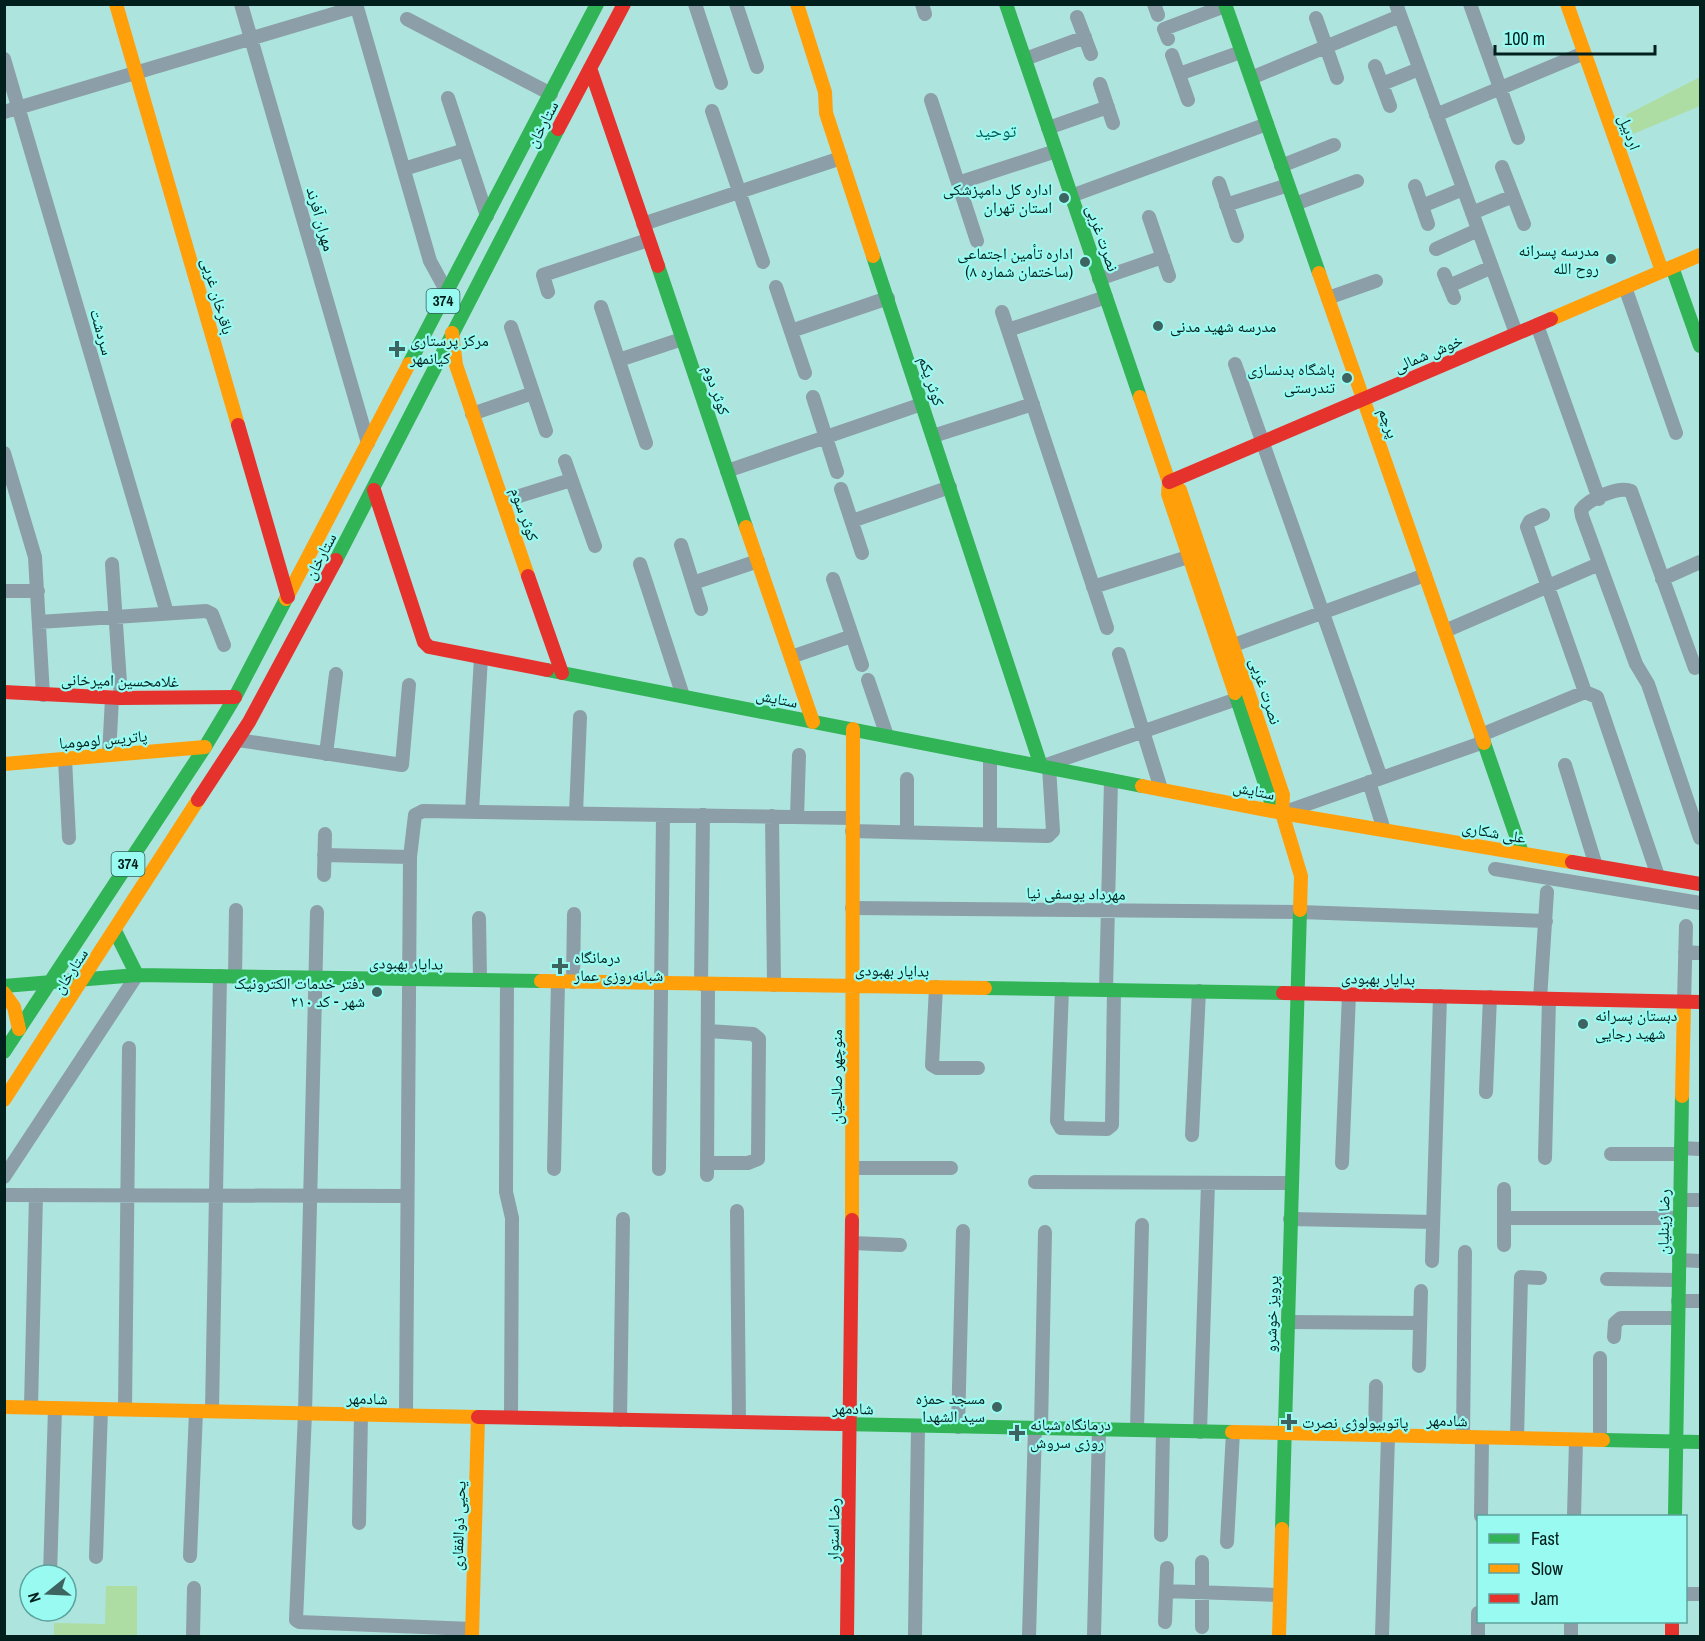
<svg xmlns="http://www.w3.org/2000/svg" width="1705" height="1641" font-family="'Archivo Narrow','Noto Naskh Arabic',sans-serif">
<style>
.green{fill:#addda2}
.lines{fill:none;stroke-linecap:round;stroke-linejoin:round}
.street{stroke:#8c9ea8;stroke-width:14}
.fast{stroke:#30b455;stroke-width:14}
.slow{stroke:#ff9f0a;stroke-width:14}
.jam{stroke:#e5322d;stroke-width:14}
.poi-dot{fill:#3d6461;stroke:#98faf0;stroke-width:2}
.labels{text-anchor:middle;stroke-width:4.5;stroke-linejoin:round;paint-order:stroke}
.shield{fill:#98faf0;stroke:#2e615c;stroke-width:1.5}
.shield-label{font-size:15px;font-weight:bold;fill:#001f1d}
.street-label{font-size:16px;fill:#001f1d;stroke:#98faf0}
.poi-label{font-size:16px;fill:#001f1d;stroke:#98faf0;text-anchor:end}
.neighbourhood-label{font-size:18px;fill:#07605a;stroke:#98faf0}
</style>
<rect width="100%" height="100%" fill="#aee4de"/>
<path class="green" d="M1700,77V106L1633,134L1626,115Z
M106,1586H137V1636H54V1623L105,1624Z"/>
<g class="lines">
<path class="street" d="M241,4L368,443
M356,4L430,261L447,292
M695,4L721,83
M736,4L757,67
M922,4L925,14
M1154,4L1158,15
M1396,4L1516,333
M1470,4L1518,138
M1077,17L1091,54
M1316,18L1337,78
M407,19L551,94
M1168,39L1164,29L1225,6
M1172,55L1188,100
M4,59L167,613
M1025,59L1085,37
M1375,66L1390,106
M1179,74L1241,52
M1251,78L1400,16
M1100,84L1113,123
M1382,84L1419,69
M448,98L487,216
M931,100L977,241
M712,111L763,262
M4,112L357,7
M1436,115L1584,53
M1048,128L1108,107
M1281,166L1334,145
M1502,167L1524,224
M404,169L465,150
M958,183L1056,151
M1219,183L1237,236
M1415,186L1428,224
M1071,196L1267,124
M1295,204L1357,181
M1226,205L1288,185
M1422,206L1463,189
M1472,213L1513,196
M1149,217L1169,276
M643,224L841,158
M1436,249L1478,230
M1444,274L1454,298
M1099,279L1163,257
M1449,286L1492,267
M776,287L805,373
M1625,287L1676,433
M548,292L543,275L648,240
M1328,298L1376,281
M601,307L646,443
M1002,312L1107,628
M1537,325L1599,499
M511,327L546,431
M1008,330L1106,297
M791,331L888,298
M619,360L682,339
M1235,364L1381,778
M813,397L837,472
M472,414L533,393
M933,436L1033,404
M4,453L35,557L43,695
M565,461L595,546
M727,471L922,404
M841,489L862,553
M503,501L571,480
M1543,515L1530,521L1527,527L1585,692
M852,521L950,487
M681,545L701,609
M112,564L121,698
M640,564L683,696
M833,579L862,665
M1662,579L1700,562
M693,583L758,561
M1093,587L1188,557
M4,591H38
M39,622L206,611L212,614L224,645
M1445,631L1599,564
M1234,645L1425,575
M1119,654L1161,789
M791,657L852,636
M1695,668L1631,491C1619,486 1588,499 1581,510L1582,516L1636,664L1648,684L1700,838
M868,680L887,736
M1585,692L1597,697L1658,876
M1481,735L1585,692
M238,740L402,765L409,685
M326,754L336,674
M109,755L112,698
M65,759L69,838
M1565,765L1596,866
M1043,766L1237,699
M1369,782L1384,830
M472,812L481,657
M576,813L580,717
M1282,813L1484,742
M772,816L774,985
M797,817L799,755
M852,831L1048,836L1053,831L1049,767
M907,832V779
M990,834V756
M324,855L410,857
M1495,869L1700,903
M324,875L325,834
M852,908L1300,912L1546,921
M317,912L305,1413L296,1620L299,1622L472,1629
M479,918L480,980
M1685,952L1700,953
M235,977L236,910
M507,981L506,1192L512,1218L511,1417
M573,982L574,914
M701,984L703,815
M936,987L932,1065L937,1068H978
M1062,989L1057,1121L1061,1128L1107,1129L1112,1125L1114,990
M1106,990L1111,780
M1540,999L1547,892
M1684,1002L1686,926
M1486,1092L1490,997
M1192,1135L1199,991
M1681,1148L1700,1149
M1611,1154H1681
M1545,1158L1549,999
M707,1163H748L758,1159L759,1039L753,1034L708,1031
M1342,1163L1349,994
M852,1168H951
M554,1169L558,981
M659,1169L663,815
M707,1175L708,984
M4,1177L137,975
M1035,1182L1291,1183
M1504,1189V1245
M4,1195L407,1196
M1680,1200H1700
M737,1211L739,1422
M1504,1218H1680
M1290,1219L1433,1222
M852,1243L900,1245
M1679,1260L1700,1261
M1432,1261L1440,996
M1607,1279L1679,1280
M1678,1301H1700
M1288,1322L1420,1323
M1614,1337L1615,1323L1621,1318H1678
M1419,1366L1421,1291
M31,1407L36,1195
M125,1409L129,1048
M212,1411L220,976
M406,1415L410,857L415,815L423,811L853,818
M620,1420L623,1219
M958,1427L963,1231
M1041,1428L1045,1232
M1137,1430L1142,1225
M1200,1432L1208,1183
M1375,1435L1376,1386
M1463,1437L1465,1252
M1517,1438L1521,1277L1540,1278
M1600,1440V1358
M1481,1516L1482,1438
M1574,1516L1576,1440
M359,1523L361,1414
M1161,1535L1163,1431
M1227,1542L1233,1432
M190,1556L196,1411
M96,1557L101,1409
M50,1575L55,1408
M1166,1591L1280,1595
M1686,1594H1700
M1165,1622L1167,1568
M1202,1627V1562
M193,1636L194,1588
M915,1636L918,1426
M1029,1636L1035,1428
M1094,1636L1099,1430
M1382,1636L1388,1436
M1478,1636V1613
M1571,1636V1622"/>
<path class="fast" d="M1006,4L1140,397
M1225,4L1319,273
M873,256L1041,766
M658,266L746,527
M1672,267L1700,346
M409,364L597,4
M336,560L558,129
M547,670L1142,786
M1235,693L1270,799L1282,813
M1484,743L1522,853
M115,931L137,975
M4,986L137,975L541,981
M985,988L1283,993
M4,1052L205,747L235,697L286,599
M841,1424L1232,1432
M1603,1440L1700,1442
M1675,1516L1682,1096
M1282,1529L1300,910"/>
<path class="slow" d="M116,4L238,425
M797,4L825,92L826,113L873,256
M1567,4L1662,271
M1319,273L1484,743
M1551,319L1700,255
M452,333L456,365L528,576
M1140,397L1169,482L1168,494L1235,693
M1169,482L1180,490L1283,795L1282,813L1301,876L1300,910
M746,527L813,722
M286,599L409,364
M4,764L205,747
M1142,786L1282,813L1572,862
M541,981L985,988
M4,993L14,1007L19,1029
M1682,1096L1684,1002
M4,1100L198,800
M852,1220L853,729
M4,1407L478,1417
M1232,1432L1603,1440
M472,1636L478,1417
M1279,1636L1282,1529"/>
<path class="jam" d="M590,68L658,266
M558,129L624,4
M238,425L288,597
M1169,482L1551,319
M374,490L424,642L429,647L547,670
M528,576L562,673
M4,692L121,698L235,697
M198,800L249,722L336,560
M1572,862L1700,884
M1283,993L1700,1002
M478,1417L841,1424
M1672,1622V1636
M847,1636L852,1220"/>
</g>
<g class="poi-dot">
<circle cx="1064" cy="198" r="6"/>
<circle cx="1611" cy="259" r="6"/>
<circle cx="1085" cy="262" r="6"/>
<circle cx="1158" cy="326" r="6"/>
<path d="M394 340h6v6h6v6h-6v6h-6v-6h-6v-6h6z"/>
<circle cx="1347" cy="378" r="6"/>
<path d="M557 957h6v6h6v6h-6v6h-6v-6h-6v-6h6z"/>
<circle cx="377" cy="992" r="6"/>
<circle cx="1583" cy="1024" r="6"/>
<circle cx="997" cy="1407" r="6"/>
<path d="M1286 1413h6v6h6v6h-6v6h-6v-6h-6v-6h6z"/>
<path d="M1014 1424h6v6h6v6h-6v6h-6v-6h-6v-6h6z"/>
</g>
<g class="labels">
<g class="shield">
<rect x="426.5" y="289" width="33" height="24" rx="4.5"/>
<rect x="111.5" y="852" width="33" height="24" rx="4.5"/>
</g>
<g class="shield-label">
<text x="443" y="306">374</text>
<text x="128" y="869">374</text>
</g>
<g class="street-label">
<text transform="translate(542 124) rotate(-62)" y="6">ستارخان</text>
<text transform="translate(1630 132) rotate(70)" y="6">اردبیل</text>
<text transform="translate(321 219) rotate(74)" y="6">مهران آفرند</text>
<text transform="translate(1103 238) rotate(71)" y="6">نصرت غربی</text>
<text transform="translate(218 296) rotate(74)" y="6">باقرخان غربی</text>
<text transform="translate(102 332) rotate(74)" y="6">سردشت</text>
<text transform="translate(1428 353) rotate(-23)" y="6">خوش شمالی</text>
<text transform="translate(932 381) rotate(72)" y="6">کوثر یکم</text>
<text transform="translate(717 390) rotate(71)" y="6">کوثر دوم</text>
<text transform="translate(1389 423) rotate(71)" y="6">پرچم</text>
<text transform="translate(525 514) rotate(71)" y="6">کوثر سوم</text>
<text transform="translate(320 556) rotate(-62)" y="6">ستارخان</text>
<text transform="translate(120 680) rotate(1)" y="6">غلامحسین امیرخانی</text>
<text transform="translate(1266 691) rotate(72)" y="6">نصرت غربی</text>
<text transform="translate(777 698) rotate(11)" y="6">ستایش</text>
<text transform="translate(103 739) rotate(-5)" y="6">پاتریس لومومبا</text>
<text transform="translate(1254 790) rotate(11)" y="6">ستایش</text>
<text transform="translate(1494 832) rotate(10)" y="6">علی شکاری</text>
<text transform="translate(1076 893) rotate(1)" y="6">مهرداد یوسفی نیا</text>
<text transform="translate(406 963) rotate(1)" y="6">بدایار بهبودی</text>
<text transform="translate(892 970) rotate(1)" y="6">بدایار بهبودی</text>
<text transform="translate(70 971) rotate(-57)" y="6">ستارخان</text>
<text transform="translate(1378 978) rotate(1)" y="6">بدایار بهبودی</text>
<text transform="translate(836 1077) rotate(-90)" y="6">منوچهر صالحیان</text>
<text transform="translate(1663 1222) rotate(-89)" y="6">رضا زینلیان</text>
<text transform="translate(1271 1314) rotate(-88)" y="6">پرویز خوشرو</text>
<text transform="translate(367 1398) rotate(1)" y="6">شادمهر</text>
<text transform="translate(853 1408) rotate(1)" y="6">شادمهر</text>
<text transform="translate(1447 1420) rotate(1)" y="6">شادمهر</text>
<text transform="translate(458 1526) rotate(-88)" y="6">یحیی ذوالفقاری</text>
<text transform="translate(833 1530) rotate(-89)" y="6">رضا استوار</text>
</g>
<g class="poi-label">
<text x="1052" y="195">اداره کل دامپزشکی<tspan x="1052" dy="18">استان تهران</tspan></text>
<text x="1599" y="256">مدرسه پسرانه<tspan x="1599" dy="18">روح الله</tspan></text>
<text x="1073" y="259">اداره تأمین اجتماعی<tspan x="1073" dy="18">(ساختمان شماره ۸)</tspan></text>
<text x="1170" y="332" text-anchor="start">مدرسه شهید مدنی</text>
<text x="410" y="346" text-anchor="start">مرکز پرستاری<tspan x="410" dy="18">کیانمهر</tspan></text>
<text x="1335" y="375">باشگاه بدنسازی<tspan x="1335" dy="18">تندرستی</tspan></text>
<text x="574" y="963" text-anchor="start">درمانگاه<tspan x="574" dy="18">شبانه‌روزی عمار</tspan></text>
<text x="365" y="989">دفتر خدمات الکترونیک<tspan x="365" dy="18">شهر - کد ۲۱۰</tspan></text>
<text x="1595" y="1021" text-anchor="start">دبستان پسرانه<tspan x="1595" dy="18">شهید رجایی</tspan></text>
<text x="985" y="1404">مسجد حمزه<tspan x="985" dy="18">سید الشهدا</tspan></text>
<text x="1302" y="1428" text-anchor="start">پاتوبیولوژی نصرت</text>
<text x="1030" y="1430" text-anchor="start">درمانگاه شبانه<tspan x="1030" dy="18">روزی سروش</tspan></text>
</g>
<g class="neighbourhood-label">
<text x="996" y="137">توحید</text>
</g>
</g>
<rect width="1705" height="1641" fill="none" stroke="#001f1d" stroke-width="12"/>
<rect x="1477" y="1515" width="210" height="108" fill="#98faf0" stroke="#5ba29c" stroke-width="1.5"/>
<rect x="1489" y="1534" width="30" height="9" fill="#30b455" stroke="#5ba29c" stroke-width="1.5"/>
<text x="1531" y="1545" font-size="18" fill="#001f1d">Fast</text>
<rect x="1489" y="1564" width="30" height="9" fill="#ff9f0a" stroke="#5ba29c" stroke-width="1.5"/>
<text x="1531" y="1575" font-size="18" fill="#001f1d">Slow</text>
<rect x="1489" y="1594" width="30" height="9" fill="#e5322d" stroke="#5ba29c" stroke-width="1.5"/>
<text x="1531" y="1605" font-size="18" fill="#001f1d">Jam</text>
<g transform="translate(48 1593) rotate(252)"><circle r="28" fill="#98faf0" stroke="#5ba29c" stroke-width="1.5"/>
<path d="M0-4.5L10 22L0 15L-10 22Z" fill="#3d6461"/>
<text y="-9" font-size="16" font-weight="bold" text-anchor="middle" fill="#001f1d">N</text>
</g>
<path d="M1495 45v9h160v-9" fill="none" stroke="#001f1d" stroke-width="3"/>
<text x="1504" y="45" font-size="18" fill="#001f1d" stroke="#98faf0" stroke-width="4.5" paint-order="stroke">100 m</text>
</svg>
